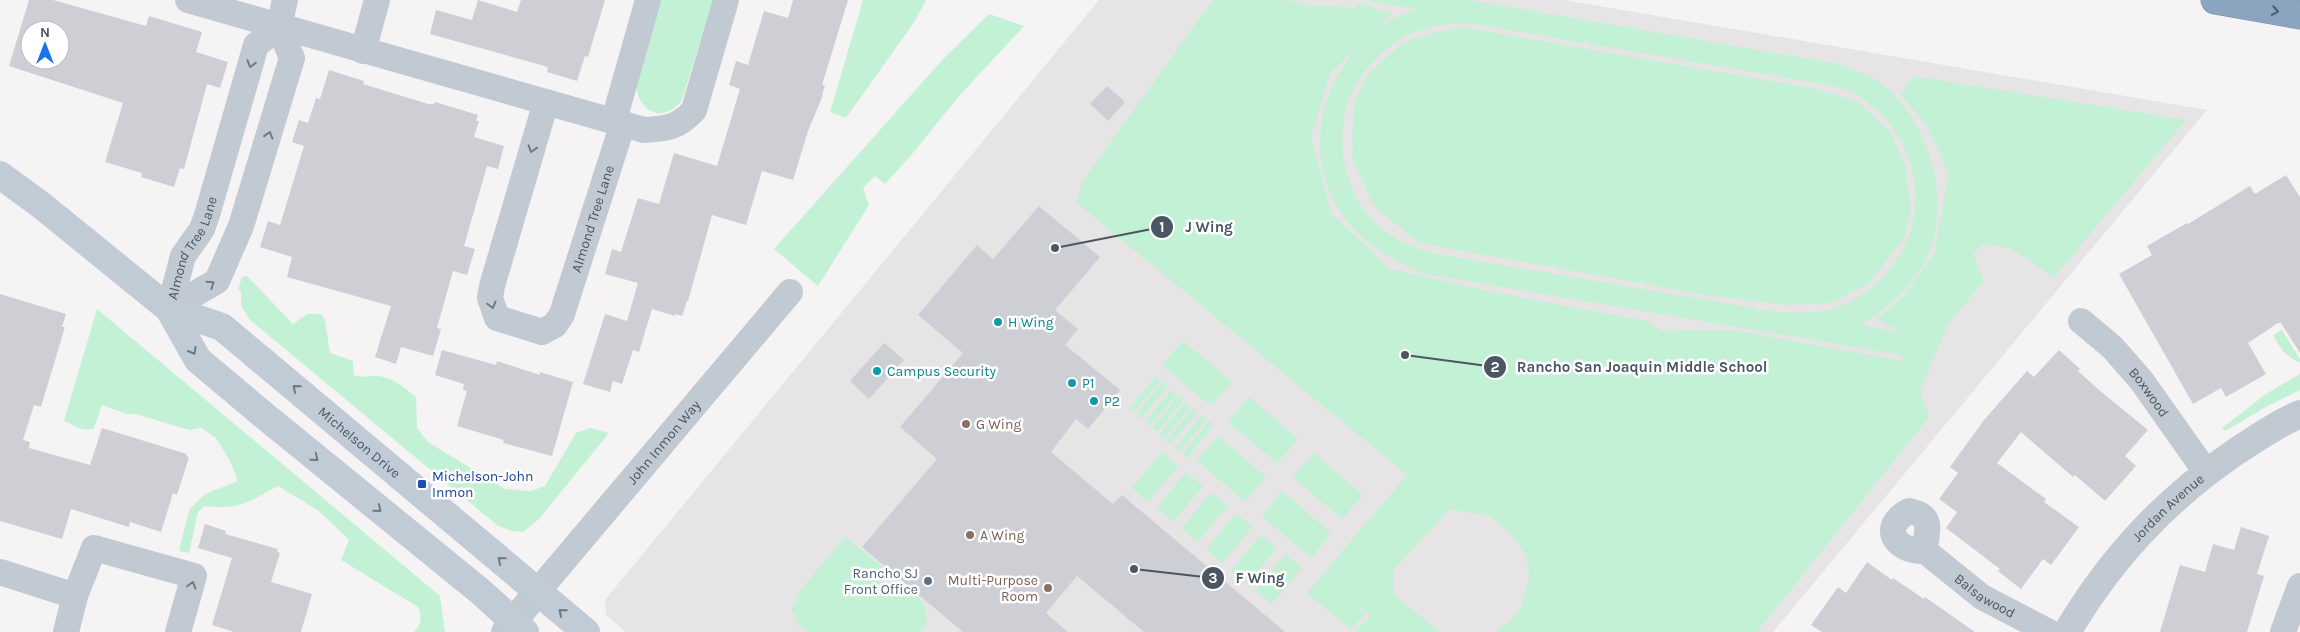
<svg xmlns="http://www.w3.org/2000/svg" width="2300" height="632" font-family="Karla,sans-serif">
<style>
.education{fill:#e6e4e5}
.green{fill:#c3f1d5;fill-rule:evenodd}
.building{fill:#cdcfd5;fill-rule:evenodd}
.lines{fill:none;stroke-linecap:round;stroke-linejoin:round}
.motorway-casing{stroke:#7690ad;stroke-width:29}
.minor{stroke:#c1cad2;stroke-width:26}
.tertiary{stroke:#c1cad2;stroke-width:28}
.secondary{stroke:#c1cbd6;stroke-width:28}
.motorway{stroke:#8ba5c1;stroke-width:28}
.oneway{stroke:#505e6b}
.oneway2{stroke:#6e7983}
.oneway3{stroke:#6e7984}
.culture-dot{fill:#0f9aa8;stroke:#fff;stroke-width:2}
.education-dot{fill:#8d6e63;stroke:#fff;stroke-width:2}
.transit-dot{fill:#1a4fb4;stroke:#fff;stroke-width:2}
.service-dot{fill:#5c6f8a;stroke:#fff;stroke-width:2}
.labels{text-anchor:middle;stroke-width:5;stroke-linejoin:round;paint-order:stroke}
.street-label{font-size:14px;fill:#4a5661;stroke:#fff}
.culture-label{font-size:14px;fill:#0d838f;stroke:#fff;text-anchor:start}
.education-label{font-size:14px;fill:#785e54;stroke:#fff;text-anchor:start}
.transit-label{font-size:14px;fill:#164399;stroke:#fff;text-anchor:start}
.service-label{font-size:14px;fill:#4e5e75;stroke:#fff;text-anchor:end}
.leader{fill:none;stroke:#4a5661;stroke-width:2}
.callout-dot{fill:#4a5661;stroke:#fff;stroke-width:2}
.mark-label{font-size:15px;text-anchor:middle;font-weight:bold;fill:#fff}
.callout-label{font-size:15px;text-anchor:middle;font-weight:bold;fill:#4a5661;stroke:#fff;stroke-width:5;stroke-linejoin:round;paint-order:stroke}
</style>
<rect width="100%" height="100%" fill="#f5f3f3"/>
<path class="education" d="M1099,0H1564L2207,110L1773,632H626L606,615L605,600Z"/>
<path class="green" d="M660,0H713L682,100C664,124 638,113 636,84Z
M863,0H926L915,21L846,118L830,112Z
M1213,0H1288L1304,5L1355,8L1359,3L1392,14L1373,32L1394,18L1417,9L1363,0H1469L1839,64C1857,71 1875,77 1889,90C1932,130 1950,200 1928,255C1915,286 1888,307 1861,325L1903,333L1877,319L1905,295L1934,254L1949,174L1926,124L1901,95L1913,76L2186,120L2054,277L2010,248L1982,244L1973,255L1984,280L1948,325L1920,390L1929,417L1757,632H1496L1508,623L1522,607L1529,579L1527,557L1511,533L1489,516L1450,509L1394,569V595L1440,632H1354L1371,615L1353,603L1365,614L1350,629L1307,593L1407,475L1076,202L1083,181ZM1455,23L1479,25L1828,85C1836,87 1843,88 1850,91C1860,95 1870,104 1878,111C1923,153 1928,222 1890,269C1875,288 1855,303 1831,309C1814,314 1796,313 1778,312L1437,254C1414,248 1393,240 1376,224C1343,192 1333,134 1352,92C1363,68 1387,45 1410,34C1424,27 1440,26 1455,23ZM1360,45C1318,91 1305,158 1341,213C1360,242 1394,262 1426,274L1902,355L1903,361L1733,330L1662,331L1646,321L1487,291L1390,269L1331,213L1311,137L1330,73Z
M989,14L1024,26L959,96L913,153L885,184L875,176L863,188L869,205L818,286L774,249L944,58Z
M1461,27L1811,88L1857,101L1891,133L1906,167L1911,209L1905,236L1869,283L1830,303L1787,305L1706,295L1419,243L1374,206L1352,157L1354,103L1369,73L1403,43L1436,32Z
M247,276L293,324L307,314H321L325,320L330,353L353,361L354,375C363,378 365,376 374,376C390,375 404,387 416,397L417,428L428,442L505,489L531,491L545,486L576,433L590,428L609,433L539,519L523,532L511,531L497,525L250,320L241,305V291L238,290L242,277Z
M97,309L440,596L445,632H414C422,623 422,618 418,607L341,560L349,540L319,511L278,486C248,502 241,510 205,506L198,512L189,553L179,551L189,510L205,494L238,481L231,463L216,438L201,428L190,430L175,426L136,414H127L102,405L94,428C84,433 74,425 64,421Z
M2282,330L2300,359V363C2287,358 2279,347 2273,335Z
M1183,341L1232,382L1211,406L1162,365Z
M2300,374V390L2264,408L2225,431L2222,428L2266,394Z
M1156,376L1161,380L1134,412L1129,408Z
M1163,382L1168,386L1141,419L1136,414Z
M1171,390L1177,394L1150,426L1145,422Z
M1179,395L1184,400L1157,432L1152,428Z
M1249,397L1298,439L1277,463L1228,422Z
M1186,402L1191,406L1164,439L1159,434Z
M1193,408L1198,412L1171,444L1166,441Z
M1202,415L1207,419L1180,451L1175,448Z
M1209,421L1214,425L1187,458L1182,454Z
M1218,436L1266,477L1245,502L1197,460Z
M1162,452L1178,466L1148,502L1132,488Z
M1314,453L1363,495L1342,519L1293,477Z
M1186,472L1203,486L1173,522L1157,508Z
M1282,491L1331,533L1311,558L1262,516Z
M1211,493L1228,506L1198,542L1181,529Z
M1236,513L1252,527L1223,563L1206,549Z
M1260,535L1277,548L1247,584L1231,571Z
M845,536L887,571L878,585L893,596L903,585L924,603L927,624L920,632H808L795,622L799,618L792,612V607L798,600L795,597Z
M1285,554L1302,568L1272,604L1256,591Z"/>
<path class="building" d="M29,0H53L146,26L149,16L202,32L196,52L228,62L220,88L207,84L184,169L180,168L174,187L141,177L142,173L105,162L123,103L9,66ZM30,30H60V60H30Z
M478,0L517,12L521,0H605L588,57L585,56L577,81L547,72L548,67L430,34L436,10L472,20Z
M793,0H848L822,85H825L822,95H823L808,131L793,180L762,171L746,225L712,215L688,301H687L682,316L675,314V316L652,309L639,352L633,350L622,384L613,381L610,392L583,384L605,314L627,321L638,283L605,274L612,249L621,252L638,198L659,204L674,153L717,166L740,89L729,85L736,61L748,65L764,11L788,18Z
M329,70L364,81L363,84L428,104H434L435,102L478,115L476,121H479L474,137L504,146L498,169L487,166L464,246L475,249L467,275L453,271L437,328L441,329L433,356L401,347L396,364L375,357L391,306L287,277L292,257L260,247L268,221L280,225L304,146L292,142L299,120L308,123L316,98L320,99Z
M1107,86L1125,102L1108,121L1090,104Z
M2286,175L2300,197V353L2281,323H2278L2248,343L2266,374L2226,397L2221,388L2193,404L2119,274L2152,255L2147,246L2187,223L2188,224L2250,186L2255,194Z
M1039,206L1100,257L1055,310L1078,329L1065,345L1120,390L1088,429L1076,419L1051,452L1113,504L1122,495L1285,632H1144L1077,576L1046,613L1068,632H963L862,547L937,459L900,427L963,353L918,315L977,245L993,259Z
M0,294L66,314L62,327H65L41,407L34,405L23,440L30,442L29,448L90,465L102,428L187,454L186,456L189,457L177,495L173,493L161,532L130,522L129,527L71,509L62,539L0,521Z
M884,343L904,360L869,399L850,381Z
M442,350L496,365L497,361L540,375V372L573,382L552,456L503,443L504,440L457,426L467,391L463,390L464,384L435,375Z
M2059,350L2080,369L2078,371L2099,390L2148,430L2125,456L2136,466L2105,501L2075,475L2073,477L2021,432L1997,463L2046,499L2044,502L2079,527L2051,565L2043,559L2021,589L1998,571L2000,569L1946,528L1957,512L1939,499L1958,473L1950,467L1984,420L2027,371L2034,377Z
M205,524L226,531L225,534L278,549L277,552L280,553L271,582L312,594L301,632H234L212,625L232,558L198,548Z
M2241,527L2269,536L2257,574L2264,576L2247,632H2160L2180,565L2205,572L2213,544L2234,550Z
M1867,562L1892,580L1893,578L1924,599L1925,597L1975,632H1822L1811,625L1838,587L1846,593Z"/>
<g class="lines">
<g class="motorway-casing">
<path id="motorway" d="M2215,0L2300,15"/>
</g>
<g class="minor">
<path d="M188,0L644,130C667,129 679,127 694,110L726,0"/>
<path d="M363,51L377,0"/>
<path id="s1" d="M546,102L492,286L490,298L497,318L542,332L555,325L562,314L623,123"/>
<path d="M614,120L648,0"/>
<path d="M169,309L217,281L241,226L292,58L279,27L285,0"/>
<path id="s2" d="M169,309L183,256L202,229L207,215L256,45L279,27"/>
<path id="s3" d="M2081,321L2112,347L2141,380L2206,472"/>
<path d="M1909,511C1935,516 1926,530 1925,551C1895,552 1879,527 1909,511Z"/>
<path id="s4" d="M1925,551L1982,597L2049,632"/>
<path d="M0,572L75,596"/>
<path id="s5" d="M538,591L790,292"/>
<path d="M66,632L75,596L94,548L194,576L178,632"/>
<path d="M2283,632L2300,586"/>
</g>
<g class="tertiary">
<path d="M505,632L538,591"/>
<path id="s6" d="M2067,632C2111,558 2164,501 2234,453C2255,439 2277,424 2300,414"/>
</g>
<g class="secondary">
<path id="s7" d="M0,175L41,205L169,309L222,327L586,632"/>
<path d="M169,309L198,360L266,417L481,592L525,632"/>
</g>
<use href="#motorway" class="motorway"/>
</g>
<defs><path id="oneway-chevron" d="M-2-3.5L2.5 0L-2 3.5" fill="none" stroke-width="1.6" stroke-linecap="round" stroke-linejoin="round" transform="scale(1.25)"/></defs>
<use class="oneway" href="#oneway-chevron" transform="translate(2275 11) rotate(10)"/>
<g class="oneway2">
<use href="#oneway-chevron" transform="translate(251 64) rotate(106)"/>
<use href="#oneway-chevron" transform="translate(269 135) rotate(-73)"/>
<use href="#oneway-chevron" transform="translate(532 149) rotate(107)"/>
<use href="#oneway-chevron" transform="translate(211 284) rotate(-34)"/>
<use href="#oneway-chevron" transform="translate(492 305) rotate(75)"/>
<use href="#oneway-chevron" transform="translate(192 585) rotate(-74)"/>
</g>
<g class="oneway3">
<use href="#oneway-chevron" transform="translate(193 351) rotate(60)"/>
<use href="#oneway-chevron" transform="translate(296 388) rotate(-140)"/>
<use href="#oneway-chevron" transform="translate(315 458) rotate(39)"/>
<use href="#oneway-chevron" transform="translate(378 509) rotate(39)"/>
<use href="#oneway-chevron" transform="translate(501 560) rotate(-140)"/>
<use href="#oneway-chevron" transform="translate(562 612) rotate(-139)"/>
</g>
<g class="culture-dot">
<circle cx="998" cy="322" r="5"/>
<circle cx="877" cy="371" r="5"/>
<circle cx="1072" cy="383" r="5"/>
<circle cx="1094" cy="401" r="5"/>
</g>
<g class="education-dot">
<circle cx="966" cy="424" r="5"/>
<circle cx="970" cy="535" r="5"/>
<circle cx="1048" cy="588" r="5"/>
</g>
<rect class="transit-dot" x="417" y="479" width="10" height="10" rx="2.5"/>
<circle class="service-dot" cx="928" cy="581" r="5"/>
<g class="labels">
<g class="street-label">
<text dy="5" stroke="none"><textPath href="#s1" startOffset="400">Almond Tree Lane</textPath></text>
<text dy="5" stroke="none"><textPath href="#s2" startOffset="66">Almond Tree Lane</textPath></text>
<text dy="5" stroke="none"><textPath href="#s3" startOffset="99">Boxwood</textPath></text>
<text dy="5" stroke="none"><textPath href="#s7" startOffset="451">Michelson Drive</textPath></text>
<text dy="5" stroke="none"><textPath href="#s5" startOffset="195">John Inmon Way</textPath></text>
<text dy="5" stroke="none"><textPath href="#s6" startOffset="161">Jordan Avenue</textPath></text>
<text dy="5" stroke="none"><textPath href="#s4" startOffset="75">Balsawood</textPath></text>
</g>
<g class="culture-label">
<text x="1008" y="327">H Wing</text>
<text x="887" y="376">Campus Security</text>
<text x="1082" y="388">P1</text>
<text x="1104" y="406">P2</text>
</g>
<g class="education-label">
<text x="976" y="429">G Wing</text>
<text x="980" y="540">A Wing</text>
<text x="1038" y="585" text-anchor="end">Multi-Purpose<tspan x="1038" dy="16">Room</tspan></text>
</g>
<g class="transit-label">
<text x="432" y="481">Michelson-John<tspan x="432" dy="16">Inmon</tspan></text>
</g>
<g class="service-label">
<text x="918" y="578">Rancho SJ<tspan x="918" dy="16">Front Office</tspan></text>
</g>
</g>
<path class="leader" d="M1055 248L1162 227M1405 355L1495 367M1134 569L1213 578"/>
<g class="callout-dot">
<circle cx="1055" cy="248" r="5"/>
<circle cx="1405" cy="355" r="5"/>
<circle cx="1134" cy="569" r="5"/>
<circle cx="1162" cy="227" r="12"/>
<circle cx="1495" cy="367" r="12"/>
<circle cx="1213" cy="578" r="12"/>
</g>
<g class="mark-label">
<text x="1162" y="232">1</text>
<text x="1495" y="372">2</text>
<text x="1213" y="583">3</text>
</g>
<g class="callout-label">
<text x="1209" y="232">J Wing</text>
<text x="1642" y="372">Rancho San Joaquin Middle School</text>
<text x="1260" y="583">F Wing</text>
</g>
<g transform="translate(45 45)"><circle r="24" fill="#ffffff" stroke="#b7bbc0"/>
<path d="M0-4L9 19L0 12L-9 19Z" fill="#1a73e8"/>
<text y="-8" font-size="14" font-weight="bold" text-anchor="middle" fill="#4a5661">N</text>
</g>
</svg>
